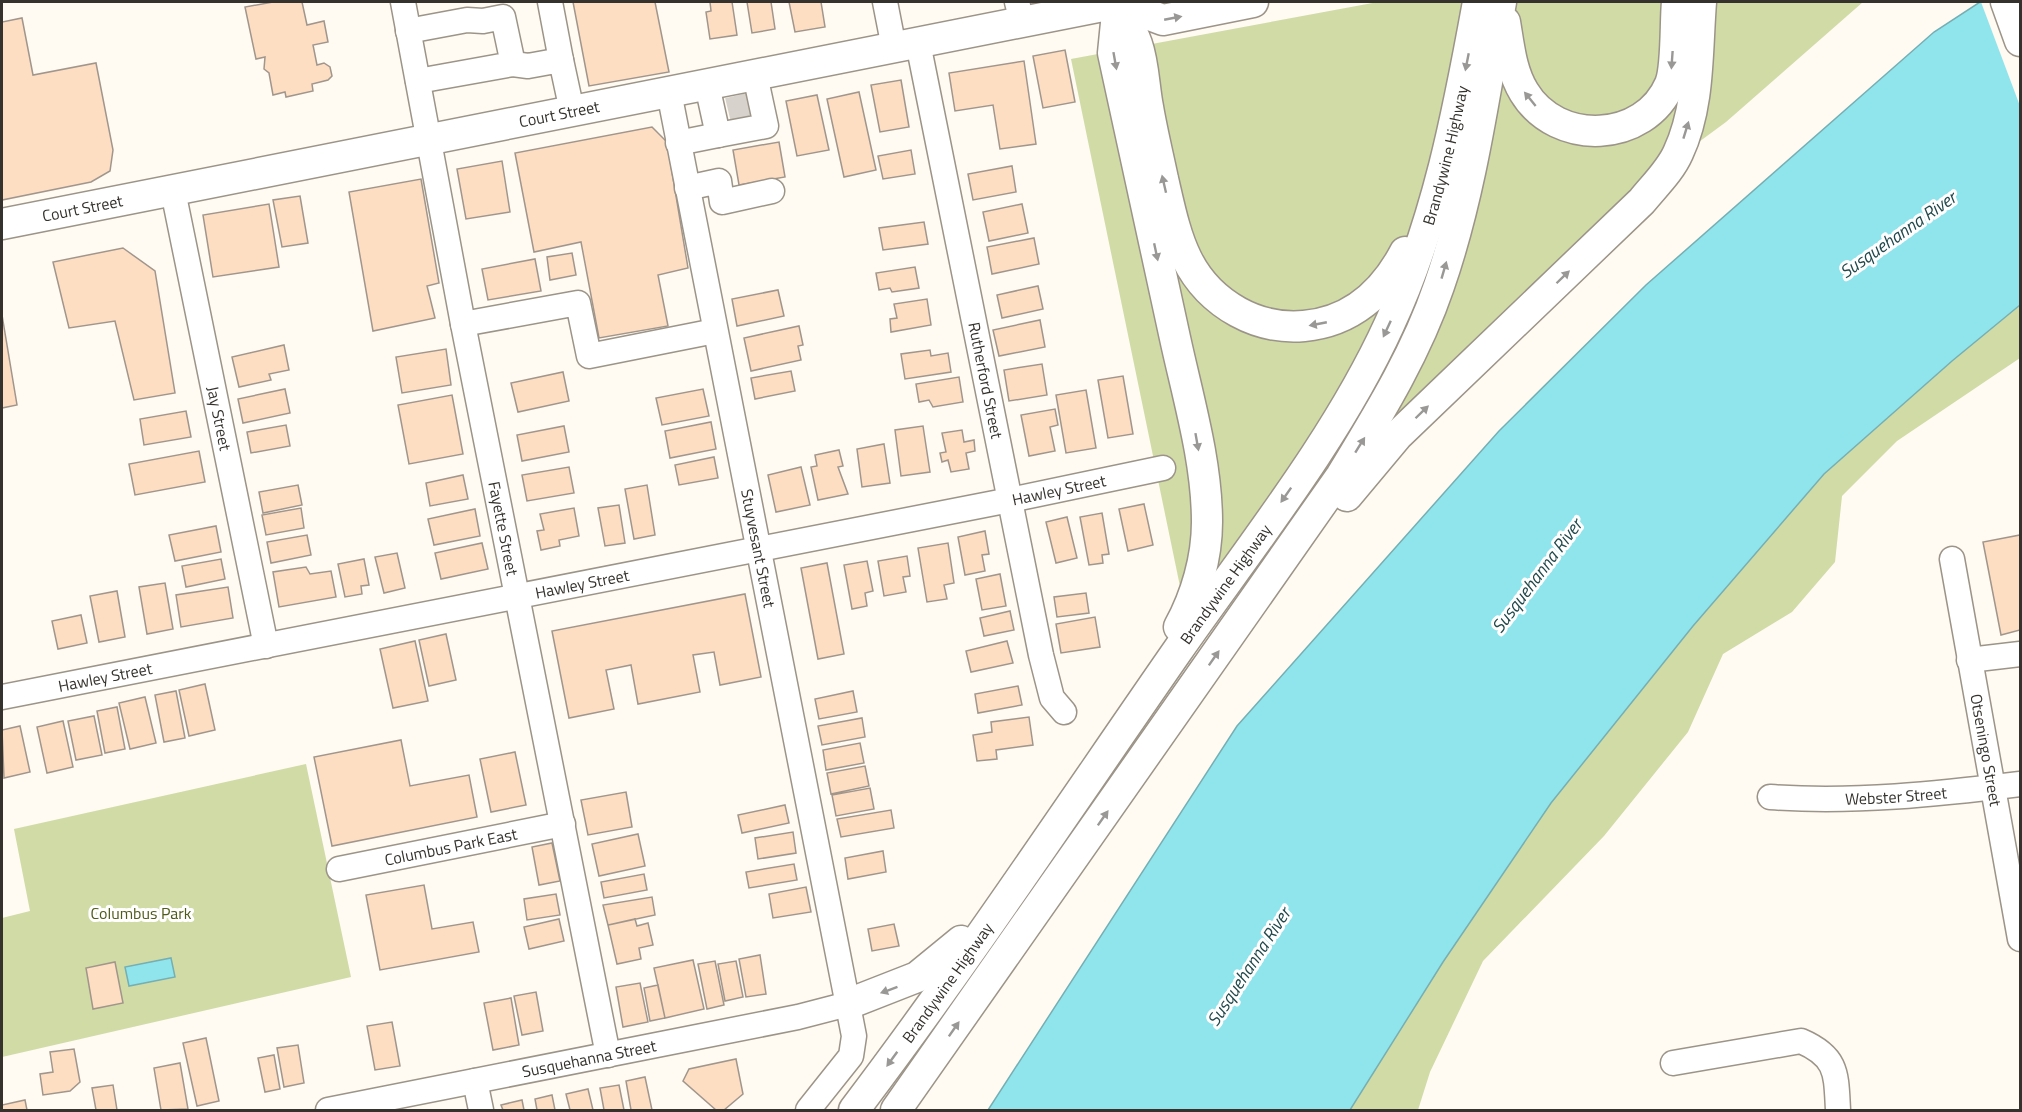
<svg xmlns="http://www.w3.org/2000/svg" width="2022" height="1112" font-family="'Titillium Web',sans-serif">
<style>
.green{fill:#d0dba6}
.water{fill:#90e5ed;stroke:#75afb3;stroke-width:1.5}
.pier{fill:#fffaf2}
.building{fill:#fddec3;stroke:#a1968b;stroke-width:1.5}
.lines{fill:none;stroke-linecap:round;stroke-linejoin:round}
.minor-tunnel{stroke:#d7d2cb;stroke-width:24;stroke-dasharray:24 12;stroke-linecap:butt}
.minor-casing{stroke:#9c9488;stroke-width:27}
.major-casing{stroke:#9c9488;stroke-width:33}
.minor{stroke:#fff;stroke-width:24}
.major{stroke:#fff;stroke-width:30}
.oneway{fill:#9a9896}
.labels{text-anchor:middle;stroke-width:6;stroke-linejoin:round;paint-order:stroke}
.street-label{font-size:16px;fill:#35322d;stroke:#fff}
.park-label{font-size:16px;fill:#515a17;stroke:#fff}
.water-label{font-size:18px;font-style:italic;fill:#20484b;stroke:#fff}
</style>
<rect width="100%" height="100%" fill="#fffaf2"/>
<path class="green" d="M1378,2H1863L1726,122L1639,186L1188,625L1071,59Z
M2020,305V358L1897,441L1842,496L1835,562L1792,612L1723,654L1688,732L1604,836L1483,961L1430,1072L1418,1110H1350L1443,962L1551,803L1693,626L1824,474L1952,361Z
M306,764L351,977L2,1057V918L30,911L14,829Z"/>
<path class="water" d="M1980,2H2020V305L1952,361L1824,474L1693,626L1551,803L1443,962L1350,1110H988L1237,726L1499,431L1646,285L1934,32Z
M171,958L175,977L129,986L125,967Z"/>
<path class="pier" d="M1981,2H2020V106Z"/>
<path class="building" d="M273,2H302L307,25L324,21L328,42L313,45L317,65L324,63L330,67L332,76L328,80L312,84L313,91L286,97L285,92L273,95L269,73L264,69L265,57L256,59L245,7Z
M573,2H655L669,72L589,86Z
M710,2H732L737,35L710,39L706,12L711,11Z
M747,2H771L775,29L752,33Z
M789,2H821L825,27L795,32Z
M22,18L33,75L96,63L113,150L110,171L91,182L2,200V22Z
M1065,50L1075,102L1043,108L1033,56Z
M1024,61L1036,144L1000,149L993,105L955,111L949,73Z
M901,80L909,127L880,132L871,85Z
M859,92L876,170L844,177L827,99Z
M817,95L829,150L797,156L786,101Z
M652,127L667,142L688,268L658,275L668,326L599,338L581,242L534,252L515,153Z
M779,142L785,177L739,185L733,150Z
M911,150L915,174L883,179L878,156Z
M502,161L510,212L466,219L457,169Z
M1012,166L1016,192L973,200L968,174Z
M421,179L439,283L427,286L435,318L373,331L349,192Z
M300,196L308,243L282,247L273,200Z
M269,204L279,267L213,277L203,215Z
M1022,204L1028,233L989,241L983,212Z
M924,222L928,244L883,250L879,228Z
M1034,238L1039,264L992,274L987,247Z
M123,248L155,271L175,393L134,400L115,321L69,328L53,262Z
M572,253L576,275L550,280L547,257Z
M535,259L541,291L488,300L482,269Z
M915,267L919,288L892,292L890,288L879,290L876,273Z
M1038,286L1043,309L1002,318L997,295Z
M778,290L784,316L737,326L732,299Z
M927,299L931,325L891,332L890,319L897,318L894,304Z
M2,315L17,405L2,408Z
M1040,320L1045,347L999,356L993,330Z
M799,326L803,345L798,346L801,360L751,371L744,338Z
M284,345L289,370L269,374L271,380L239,387L232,357Z
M446,349L451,385L402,393L396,357Z
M930,350L931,356L948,353L951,372L905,379L901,354Z
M1042,364L1047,395L1009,401L1004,370Z
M791,371L795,391L755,399L751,378Z
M563,372L569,401L518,412L511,383Z
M1123,376L1133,434L1108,438L1098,380Z
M959,377L963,402L933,407L929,400L919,402L916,384Z
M285,389L290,413L243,423L238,399Z
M703,389L709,416L662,425L656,398Z
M1086,390L1096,448L1066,453L1056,395Z
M452,395L463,454L409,464L398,405Z
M1055,409L1058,425L1050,427L1055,451L1029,456L1021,415Z
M186,411L191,437L144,445L140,419Z
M711,422L716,449L670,458L665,431Z
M286,425L290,446L251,453L247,432Z
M564,426L569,452L522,461L517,435Z
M923,426L930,472L901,476L895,430Z
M962,430L964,442L974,440L975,451L966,453L969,469L951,472L948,460L942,462L940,453L946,452L942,433Z
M884,444L890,483L862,487L857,449Z
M839,450L843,466L838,467L848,494L818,500L811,467L817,466L815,455Z
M199,451L205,482L135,495L129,464Z
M714,457L718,478L679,485L675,465Z
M569,467L574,493L527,501L522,475Z
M801,467L810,505L776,512L768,475Z
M463,475L468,499L430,506L426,483Z
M298,485L302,505L263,513L259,492Z
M647,485L655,535L634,539L625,489Z
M1144,504L1153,545L1128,551L1119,509Z
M619,505L625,543L605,546L598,508Z
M301,508L304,528L266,535L262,515Z
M574,508L579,536L559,540L560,546L541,550L537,531L544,530L540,514Z
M475,509L480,536L434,545L428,519Z
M1102,513L1109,554L1102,555L1103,563L1089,565L1080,517Z
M1067,517L1077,558L1056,563L1046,522Z
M216,526L221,552L175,561L169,535Z
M985,531L989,554L982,555L985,571L965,575L958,537Z
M307,535L311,555L271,563L267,542Z
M2020,535V630L2001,635L1983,542Z
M482,543L488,569L441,579L435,553Z
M948,543L954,583L944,585L947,599L927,602L918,548Z
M397,553L405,588L384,593L375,557Z
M907,556L910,576L903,577L906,592L884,596L878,561Z
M221,559L225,579L186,587L182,566Z
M364,559L369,585L361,586L362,594L345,597L338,564Z
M867,561L873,591L865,593L867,606L852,609L844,565Z
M827,563L844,654L818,659L801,568Z
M306,567L310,574L331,571L336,597L279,607L273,572Z
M1000,574L1006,606L982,610L976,579Z
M165,583L173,629L147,634L139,587Z
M228,587L233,618L181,627L176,595Z
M117,591L125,637L99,642L90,596Z
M1086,593L1089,613L1057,617L1054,597Z
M745,594L761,677L720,685L714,652L693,655L700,692L638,704L631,665L606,670L614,709L569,718L552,631Z
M1010,611L1014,630L984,636L980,618Z
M81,615L87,643L58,649L52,621Z
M1095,617L1100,647L1061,653L1056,624Z
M446,634L456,680L429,686L419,640Z
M415,641L428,701L393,708L380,649Z
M1007,641L1013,663L971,672L966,651Z
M205,684L215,730L189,736L179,690Z
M1018,686L1022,705L978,713L975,694Z
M176,691L185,738L164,742L155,695Z
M853,691L857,712L819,719L815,699Z
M145,697L156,743L130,749L119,703Z
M117,707L125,749L105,753L97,711Z
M94,716L102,755L76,760L68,721Z
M1029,717L1033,745L996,750L997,759L977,761L973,735L992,732L991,722Z
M862,718L865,737L822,745L818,726Z
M63,721L73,767L47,773L37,727Z
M20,726L30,772L4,778L2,730Z
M401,740L410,786L469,775L477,817L332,846L314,757Z
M860,743L864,763L826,770L823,750Z
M515,752L526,805L491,812L480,759Z
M865,766L869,786L831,794L827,773Z
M870,788L874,809L836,816L832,795Z
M626,792L632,827L588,835L581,800Z
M785,805L789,823L742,833L738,815Z
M891,810L894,828L841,837L837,819Z
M793,832L796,853L758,859L755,838Z
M638,834L645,866L599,876L592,844Z
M552,843L560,881L539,885L532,847Z
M883,851L886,872L848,879L845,858Z
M794,864L797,880L749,888L746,872Z
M644,874L647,890L604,898L601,882Z
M424,885L432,929L473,922L479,952L380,970L366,895Z
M806,887L811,912L773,918L769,894Z
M556,894L560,915L527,920L524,899Z
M652,897L655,915L608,925L603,905Z
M559,919L564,941L529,949L524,927Z
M635,919L637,926L648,923L653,945L639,948L641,959L617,964L608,925Z
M894,924L899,946L872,951L868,929Z
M760,955L766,994L746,997L739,959Z
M693,960L704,1009L665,1018L654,968Z
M715,961L724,1005L707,1009L698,964Z
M736,961L743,997L725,1001L718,964Z
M115,962L123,1003L93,1009L86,968Z
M640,983L648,1022L623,1027L616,987Z
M658,985L665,1018L650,1021L644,988Z
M536,992L543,1031L522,1035L514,996Z
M511,998L519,1045L493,1050L484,1003Z
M392,1022L400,1066L375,1070L367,1026Z
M206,1038L219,1101L197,1106L183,1043Z
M298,1045L304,1083L284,1087L277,1048Z
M74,1049L80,1082L70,1091L43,1095L40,1074L53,1072L50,1052Z
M274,1055L280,1089L265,1092L258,1058Z
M736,1059L743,1094L724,1110H716L683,1081L689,1069Z
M180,1063L188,1109L161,1110L154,1068Z
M645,1077L652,1110H631L626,1081Z
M113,1085L117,1110H96L92,1088Z
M619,1085L624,1110H604L600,1088Z
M588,1089L593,1110H570L566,1094Z
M552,1095L555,1110H537L535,1099Z
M25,1100L27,1110H2V1105Z
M522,1100L524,1110H503L501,1105Z"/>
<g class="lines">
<path class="minor-tunnel" d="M728,110L753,104"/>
<g class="minor-casing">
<g id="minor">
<path id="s1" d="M403,2L463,324L608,1055"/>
<path d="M550,2L561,60"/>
<path d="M885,2L894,48"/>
<path d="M1017,2L1022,22"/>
<path d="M408,31L467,20L483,21L503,17L513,64L418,81"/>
<path id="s2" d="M918,43L1041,655L1052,698L1064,712"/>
<path d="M513,64L528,66L561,60L572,111"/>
<path id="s3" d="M669,92L854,1036L851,1056L808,1110"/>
<path d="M718,135L766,126L755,75"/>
<path d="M678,143L718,135L707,85"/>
<path d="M687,188L719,181L722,202L772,191"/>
<path id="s4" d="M173,191L266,646"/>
<path d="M463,324L578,303L589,356L715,331"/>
<path id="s5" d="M1952,559L2020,939"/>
<path d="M1969,660L2020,654"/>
<path id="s6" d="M2,697L1010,500L1163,468"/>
<path id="s7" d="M1770,797C1853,803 1938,794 2020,784"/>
<path id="s8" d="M339,869L563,824"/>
<path d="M1673,1063L1801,1041C1838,1057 1836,1074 1838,1110"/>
<path d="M475,1081L481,1110"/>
<path id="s9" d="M328,1110L798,1017L848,1004"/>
</g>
</g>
<g class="major-casing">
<g id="major">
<path d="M2006,2L2020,41"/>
<path d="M1118,3L1113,53C1133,148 1154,243 1175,338C1188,398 1207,461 1207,522C1207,558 1196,596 1179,627"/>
<path d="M1118,3C1124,16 1132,30 1137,44C1144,64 1144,87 1148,107C1152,131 1158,155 1163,179C1176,235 1184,282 1238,312C1258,323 1281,328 1304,326C1351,322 1384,292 1405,252"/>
<path d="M1118,3L1163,20L1253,2"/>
<path d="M1505,22C1509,45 1511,71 1524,92C1557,147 1645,143 1670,84C1677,67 1675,22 1677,2"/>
<path id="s10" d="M2,224L1123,2"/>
<path d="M1347,496L1398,435L1642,201C1654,186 1670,171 1678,153C1700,106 1697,52 1701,2"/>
<path d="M848,1004L917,977L961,941"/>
<path id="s11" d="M854,1110C967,961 1071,804 1178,650C1250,547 1337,439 1389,325C1437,222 1458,112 1478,2"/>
<path d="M896,1110L1341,476C1378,415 1416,354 1439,286C1471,194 1484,97 1501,2"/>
</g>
</g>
<use href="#minor" class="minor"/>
<use href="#major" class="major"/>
</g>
<defs><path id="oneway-solid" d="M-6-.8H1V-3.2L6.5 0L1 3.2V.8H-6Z" transform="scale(1.5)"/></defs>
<g class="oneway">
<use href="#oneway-solid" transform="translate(1173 18) rotate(-11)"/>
<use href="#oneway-solid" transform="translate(1672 60) rotate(94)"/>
<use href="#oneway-solid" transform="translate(1115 61) rotate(80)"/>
<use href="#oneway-solid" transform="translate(1467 62) rotate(101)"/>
<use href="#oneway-solid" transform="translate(1530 99) rotate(-129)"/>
<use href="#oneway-solid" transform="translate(1686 130) rotate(-73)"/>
<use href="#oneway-solid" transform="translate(1164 184) rotate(-103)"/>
<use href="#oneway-solid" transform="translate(1156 252) rotate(78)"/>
<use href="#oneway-solid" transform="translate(1444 270) rotate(-74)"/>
<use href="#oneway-solid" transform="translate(1563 277) rotate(-44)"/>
<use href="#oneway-solid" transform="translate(1318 324) rotate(169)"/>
<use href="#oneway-solid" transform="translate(1387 329) rotate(115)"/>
<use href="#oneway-solid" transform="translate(1422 412) rotate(-44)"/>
<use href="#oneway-solid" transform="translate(1197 442) rotate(80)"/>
<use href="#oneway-solid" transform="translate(1360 445) rotate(-58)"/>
<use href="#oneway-solid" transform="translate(1286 495) rotate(125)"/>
<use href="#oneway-solid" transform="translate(1214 658) rotate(-55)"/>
<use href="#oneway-solid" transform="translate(1103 818) rotate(-55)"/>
<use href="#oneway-solid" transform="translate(889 990) rotate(160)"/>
<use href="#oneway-solid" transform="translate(954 1029) rotate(-55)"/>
<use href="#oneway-solid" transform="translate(892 1059) rotate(126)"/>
</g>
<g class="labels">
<g class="street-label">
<text dy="6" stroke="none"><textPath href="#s10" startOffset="568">Court Street</textPath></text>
<text dy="6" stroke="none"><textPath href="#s11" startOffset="1130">Brandywine Highway</textPath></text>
<text dy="6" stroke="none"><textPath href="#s10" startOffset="82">Court Street</textPath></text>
<text dy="6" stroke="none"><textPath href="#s2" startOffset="344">Rutherford Street</textPath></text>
<text dy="6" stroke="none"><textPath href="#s4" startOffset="232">Jay Street</textPath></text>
<text dy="6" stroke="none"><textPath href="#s6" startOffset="1077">Hawley Street</textPath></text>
<text dy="6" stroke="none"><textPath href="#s1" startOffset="536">Fayette Street</textPath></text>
<text dy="6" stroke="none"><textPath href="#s3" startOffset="465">Stuyvesant Street</textPath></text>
<text dy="6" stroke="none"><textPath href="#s6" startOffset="591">Hawley Street</textPath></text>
<text dy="6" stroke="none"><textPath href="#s11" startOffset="644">Brandywine Highway</textPath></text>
<text dy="6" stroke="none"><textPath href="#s6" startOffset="105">Hawley Street</textPath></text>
<text dy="6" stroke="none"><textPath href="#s5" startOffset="194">Otseningo Street</textPath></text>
<text dy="6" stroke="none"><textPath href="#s7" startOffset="126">Webster Street</textPath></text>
<text dy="6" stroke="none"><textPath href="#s8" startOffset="114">Columbus Park East</textPath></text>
<text dy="6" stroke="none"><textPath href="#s11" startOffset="158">Brandywine Highway</textPath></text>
<text dy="6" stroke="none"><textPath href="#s9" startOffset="266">Susquehanna Street</textPath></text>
</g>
<g class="park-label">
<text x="141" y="919">Columbus Park</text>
</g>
<g class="water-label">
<text transform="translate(1898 235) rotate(-35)" y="6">Susquehanna River</text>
<text transform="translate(1537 576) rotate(-53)" y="6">Susquehanna River</text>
<text transform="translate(1249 967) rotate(-57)" y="6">Susquehanna River</text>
</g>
</g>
<rect width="2022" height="1112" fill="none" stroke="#35322d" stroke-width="6"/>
</svg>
